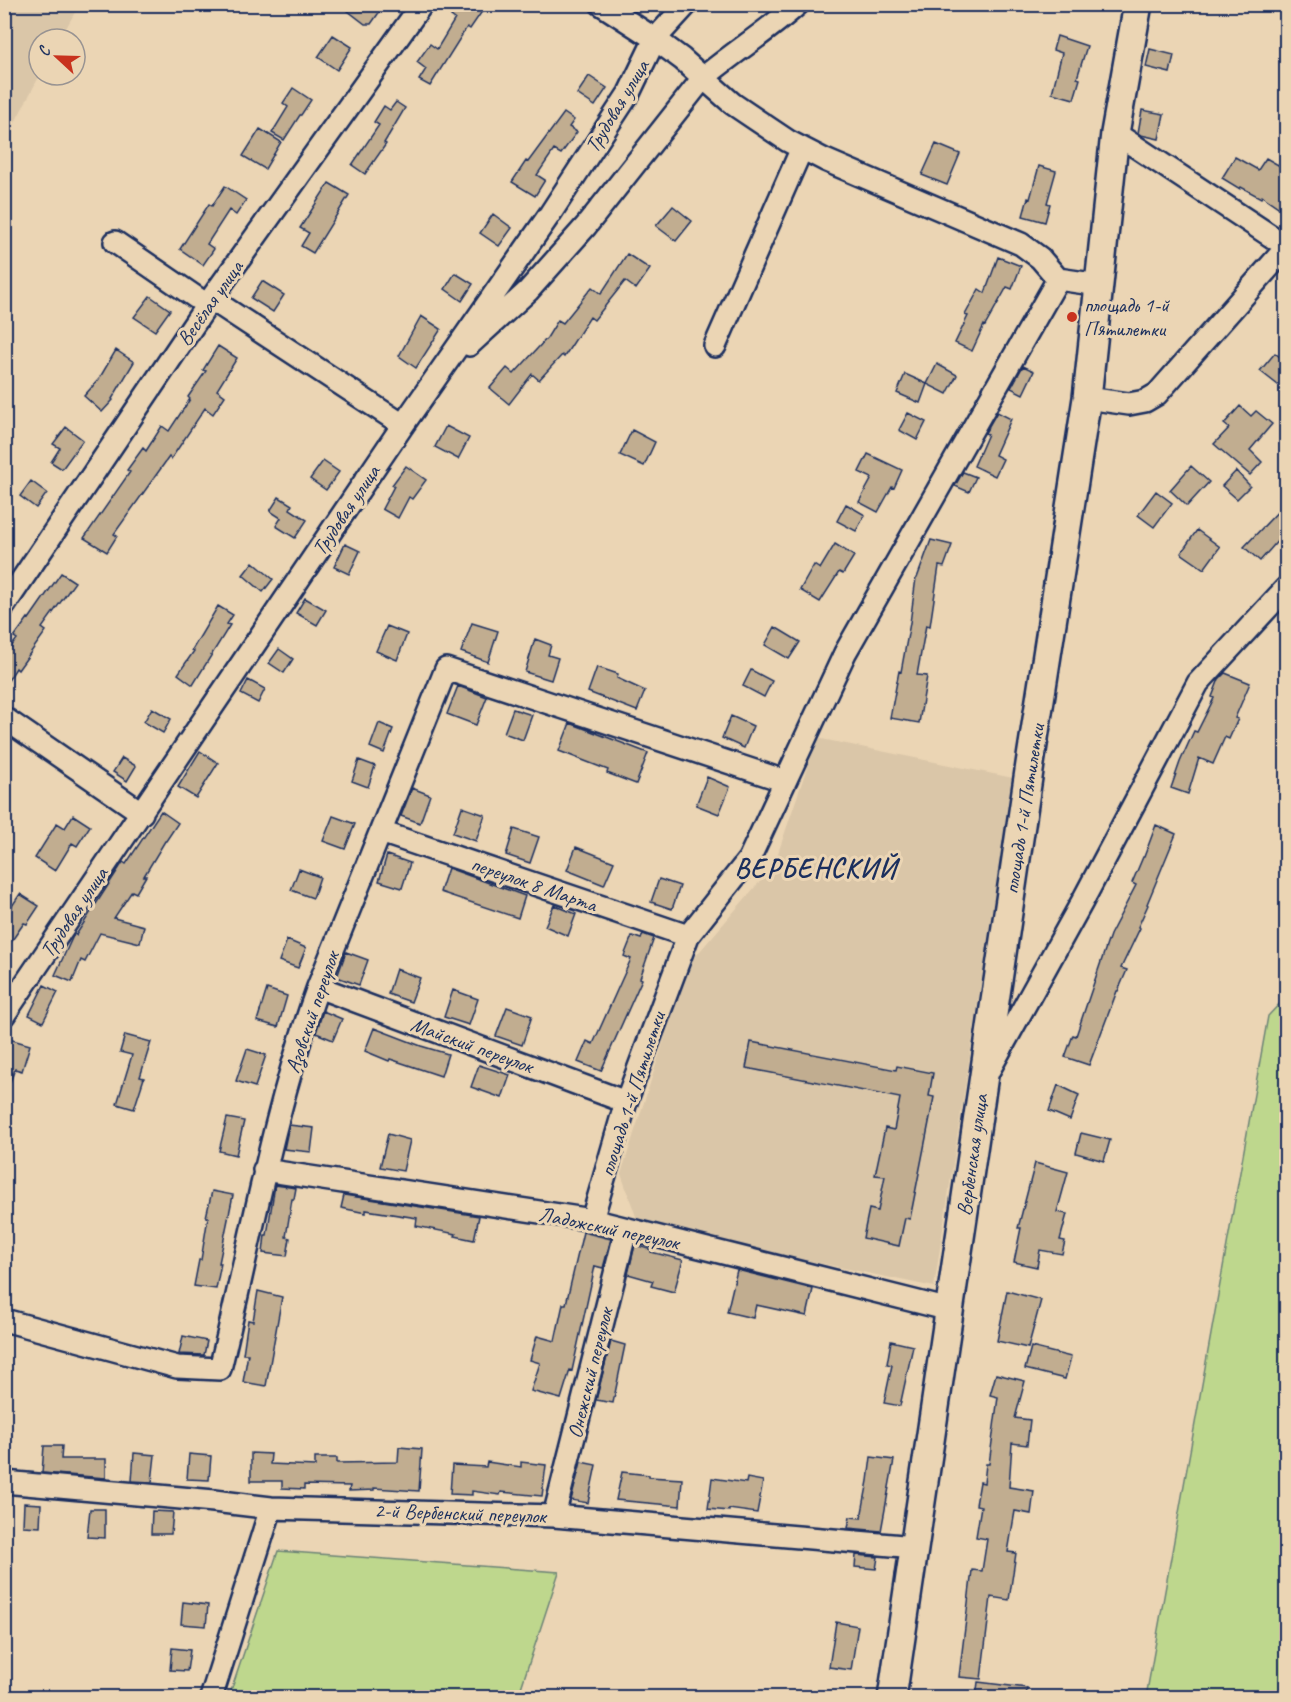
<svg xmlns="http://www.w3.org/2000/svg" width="1291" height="1702" font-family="Caveat,sans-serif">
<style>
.built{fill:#dac6a8}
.green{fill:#bed78d;stroke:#6c8376;stroke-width:1.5}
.building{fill:#c1ad90;stroke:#1b2f5e;stroke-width:1.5}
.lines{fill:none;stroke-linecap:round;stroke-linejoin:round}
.minor-casing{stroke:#1b2f5e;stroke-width:26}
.major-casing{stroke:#1b2f5e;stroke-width:32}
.minor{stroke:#ebd5b4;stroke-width:21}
.major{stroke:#ebd5b4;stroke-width:27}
.poi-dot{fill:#c8321e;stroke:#ebd5b4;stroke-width:2}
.labels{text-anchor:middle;stroke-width:6;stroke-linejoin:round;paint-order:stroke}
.street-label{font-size:21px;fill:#1b2f5e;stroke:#ebd5b4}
.poi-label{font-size:21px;fill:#1b2f5e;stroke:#ebd5b4;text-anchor:start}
.district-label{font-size:27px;font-weight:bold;letter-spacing:1.5px;fill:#1b2f5e;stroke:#ebd5b4}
</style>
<rect width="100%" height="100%" fill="#ebd5b4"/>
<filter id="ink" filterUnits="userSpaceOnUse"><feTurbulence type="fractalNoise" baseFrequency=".0167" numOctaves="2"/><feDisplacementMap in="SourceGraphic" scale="12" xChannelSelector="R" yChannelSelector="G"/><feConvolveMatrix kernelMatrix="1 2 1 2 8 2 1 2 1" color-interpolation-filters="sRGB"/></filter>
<g filter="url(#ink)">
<path class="built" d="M5,4L79,5L60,39H39V75H40L5,141Z
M817,738L1013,778L934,1287L639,1225L621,1174L688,965L774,865Z"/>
<path class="green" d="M1286,997V1697H1146L1268,1016Z
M278,1551L559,1572L518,1697H229Z"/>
<path class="building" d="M339,4H385L371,24H365Z
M459,4H475L483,10L470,29L467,27L430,86L419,80L426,69L417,62L430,44L437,49L455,19L451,16Z
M333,35L352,47L337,70L318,57Z
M1057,36L1087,46L1077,78L1080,79L1074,99L1052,93L1062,53L1053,50Z
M1150,49L1174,55L1170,73L1146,67Z
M589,76L607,88L595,106L577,94Z
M293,88L311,100L301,115H300L284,140L272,133L288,107L283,103Z
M396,102L405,108L384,143L386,144L365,174L352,165L379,125L374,122L384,106L390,110Z
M1142,110L1164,114L1159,139L1141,135L1138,133Z
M564,113L574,120L569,127L577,132L561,154L554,150L537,175L545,180L535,196L512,182L526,161L528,162Z
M260,129L281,142L265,169L243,156Z
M936,144L960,154L947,185L922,175Z
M1235,157L1258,170L1266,158L1287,170V213L1262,196L1261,198L1241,187L1240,189L1222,178Z
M1039,166L1056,171L1047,203L1050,204L1045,222L1023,216L1028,198L1030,199Z
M329,183L349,195L313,253L301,246L309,233L300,228Z
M225,186L246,200L236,215L229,210L207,244L214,249L203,265L180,249L209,204L212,206Z
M673,206L692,221L676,241L656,226Z
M493,214L512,228L499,246L480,233Z
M627,254L650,269L636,289L625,281L594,320L590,317L564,357L562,355L539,380L532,374L509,404L490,388L507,368L514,374L547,338L558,320L563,323L592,287L601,294Z
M998,257L1021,266L1012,289L1007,287L985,326L984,325L972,351L955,343L968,316L965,315L979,289L985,293Z
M455,273L473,284L462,301L445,289Z
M262,281L284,295L273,312L251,298Z
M150,296L170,310L155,331L134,317Z
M421,316L441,329L416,368L399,356Z
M218,346L237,358L217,390L225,396L213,414L205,408L171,459L169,457L114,534L117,536L107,552L84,538L130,472L127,470L143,448L146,451L162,426L169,431L190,399L188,397L206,371L203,370Z
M116,350L134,362L112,399L113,400L102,412L84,396L99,379Z
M1275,353L1287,363V376L1278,385L1260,371Z
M937,364L957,375L947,394L927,384Z
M1023,366L1034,371L1023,394L1011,388Z
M905,374L927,384L920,403L897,393Z
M1240,406L1251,416L1256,411L1272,424L1250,450L1262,462L1250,475L1214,444L1229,428L1224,424Z
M997,412L1011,419L995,455L1003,459L995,476L974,466L988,434L985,433Z
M908,413L926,422L917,440L899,430Z
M446,426L469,438L458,459L435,447Z
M66,427L83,440L62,469L51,462L60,448L53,444Z
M632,430L655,442L644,466L620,455Z
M868,454L902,470L894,488L892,487L878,512L859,502L872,478L859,472Z
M323,461L339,472L326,490L310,479Z
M406,466L426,480L412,499L409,497L398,518L382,509L394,486L392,485Z
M1191,466L1209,482L1187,506L1170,490Z
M1236,471L1250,486L1237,499L1222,486Z
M963,472L976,477L969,492L955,486Z
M31,481L47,493L36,508L20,496Z
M1156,491L1172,503L1154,527L1138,515Z
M279,497L292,505L290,509L307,520L295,538L276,526L281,518L270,511Z
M1287,502V530L1260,561L1244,547Z
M846,504L865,515L856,531L837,521Z
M1197,530L1220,547L1204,569L1181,553Z
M931,540L952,545L944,567L939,566L930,626L926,625L917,675L927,676L919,723L890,718L899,671L901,672L910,623L916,578H917Z
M345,544L360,551L349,574L334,567Z
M835,544L854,556L843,574L839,572L820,602L800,590L814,565L820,569Z
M253,562L273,579L263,592L243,575Z
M61,573L75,582L42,628L46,631L18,670L16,668L4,687V656L17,639L14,637L28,618L29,619Z
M305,598L326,610L317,625L296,613Z
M218,606L233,615L227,624L230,625L193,685L178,674L194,651L192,650Z
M472,623L498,631L488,662L461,652Z
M387,626L407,634L397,660L376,651Z
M775,627L800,642L789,659L765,645Z
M535,639L551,645L548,655L558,658L551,680L525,672Z
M279,649L293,659L284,673L269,663Z
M597,667L618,674L617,678L645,691L637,711L588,692Z
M751,670L772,681L764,697L743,686Z
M1225,673L1250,683L1235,718L1238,719L1229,739L1225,737L1213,764L1199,758L1188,794L1171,788L1180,762L1194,731L1197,732L1214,698L1212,697L1219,679Z
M248,680L265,689L258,703L241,694Z
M458,686L487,697L476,725L447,714Z
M152,708L171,719L163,733L144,722Z
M513,709L532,715L523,740L504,733Z
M731,716L753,726L744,748L722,738Z
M379,723L393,729L384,753L370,747Z
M570,723L648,753L636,784L607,773L608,770L559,751Z
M200,751L218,763L196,798L178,787Z
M122,758L136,766L127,781L113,772Z
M359,760L375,766L368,787L352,781Z
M707,777L730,787L719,814L696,805Z
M412,788L430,795L420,823L401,816Z
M462,807L485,815L476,841L453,833Z
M161,811L178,823L166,841H165L144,876H146L136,893L132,891L114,918L144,926L140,943L100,933L85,962L81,960L72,982L55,975L73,936L74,934L76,935L123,862L126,864Z
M73,815L90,826L77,846L72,843L55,871L35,858L57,823L65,828Z
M333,816L355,824L345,849L323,841Z
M1156,825L1176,834L1147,904L1148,905L1138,927L1140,928L1121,968L1127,970L1118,991H1117L1089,1065L1065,1057L1073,1035L1076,1036L1110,935L1136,885L1132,883L1143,857H1144Z
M514,829L539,837L530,863L506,855Z
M576,847L614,862L604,885L567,870Z
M387,855L410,863L402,888L379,881Z
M448,868L525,896L518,918L440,892Z
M299,869L320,877L313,898L291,890Z
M659,879L680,886L672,909L651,902Z
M20,894L39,906L27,924L24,923L4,952V918Z
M554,905L576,914L568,936L545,926Z
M643,934L654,938L640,978L642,979L601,1071L578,1062L587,1041L593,1044L631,959L624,956L632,936L641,939Z
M287,940L306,948L298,968L279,961Z
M346,952L368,960L359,985L337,977Z
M396,969L420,978L411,1002L388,994Z
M44,985L58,992L43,1022L29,1015Z
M267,989L287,996L278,1027L257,1021Z
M453,990L478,999L469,1025L444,1017Z
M507,1007L532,1016L522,1045L496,1036Z
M323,1011L342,1019L333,1040L316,1033Z
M374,1028L421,1046L448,1054L441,1076L390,1059L389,1061L365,1051Z
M125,1035L151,1042L140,1077L144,1078L134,1109L117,1104L132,1055L120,1052Z
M9,1039L30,1045L22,1071L15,1069L5,1095L4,1054Z
M751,1042L896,1070L897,1066L933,1073L929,1096L934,1097L910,1219L905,1218L899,1246L863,1238L869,1209L878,1211L885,1176L875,1175L885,1128L894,1130L900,1098L746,1068Z
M247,1049L266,1055L255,1087L236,1081Z
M479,1065L510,1075L502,1098L471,1087Z
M1058,1085L1079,1095L1070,1120L1049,1111Z
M227,1118L244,1121L236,1155L219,1151Z
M289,1125L314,1128L311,1152L284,1149Z
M1081,1133L1110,1140L1104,1161L1076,1153Z
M388,1134L410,1140L403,1171L380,1167Z
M1035,1163L1068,1172L1057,1212L1067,1214L1060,1240L1065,1241L1062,1254L1040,1250L1037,1267L1014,1262L1021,1228H1018Z
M275,1185L296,1188L294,1199H292L286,1237L290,1238L287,1256L263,1253L265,1235H267Z
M212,1191L233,1195L219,1263H221L216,1289L194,1286L199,1260H201L208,1217H206Z
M344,1195L479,1216L474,1240L455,1236L456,1234L416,1226L417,1218L366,1210V1213L341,1208Z
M583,1232L611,1239L603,1268L595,1266L572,1371L570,1370L561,1399L531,1391L540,1363L530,1360L537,1336L555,1341L563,1304H566Z
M635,1245L652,1250L651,1252L683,1260L674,1292L651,1286L653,1281L628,1274Z
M737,1270L813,1289L807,1316L756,1305L753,1318L727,1312Z
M258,1291L282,1297L266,1386L243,1382L248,1354H243L248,1320L253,1321Z
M1007,1291L1041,1300L1028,1348L997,1341Z
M183,1336L207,1341L204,1355L179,1354Z
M611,1341L625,1345L613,1403L596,1400Z
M891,1341L913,1346L900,1406L884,1403L892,1365L887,1364Z
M1031,1347L1071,1357L1065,1379L1025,1369Z
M996,1374L1025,1381L1015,1418L1030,1420L1027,1445L1012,1443L1009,1487L1034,1491L1031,1514L1015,1511L1008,1552L1016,1553L1009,1600L991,1597L981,1679L959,1677L972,1570L982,1571L987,1539L976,1537L981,1506L976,1505L980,1482L984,1483L986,1464H989L998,1397L990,1395Z
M44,1446H62L61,1459H106V1478L42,1473Z
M399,1447L422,1449L419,1491L374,1488V1490L349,1491L350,1486L304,1485V1489L282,1488V1481H251V1453L271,1454L270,1464L315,1466V1458H337V1463L398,1462Z
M134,1453L155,1455L152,1482L132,1481Z
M189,1454L211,1456L209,1480L187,1479Z
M871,1457L894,1460L881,1531L848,1528L850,1517L861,1518L868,1481Z
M487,1462L521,1467V1462L546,1465L542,1496L501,1492L500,1495L472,1491V1495L450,1494L452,1465L486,1467Z
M581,1462L596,1465L588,1503L571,1500Z
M622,1472L649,1475V1477L682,1479L680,1506L616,1500Z
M712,1478L746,1483L747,1478L763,1481L757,1513L729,1509V1511L708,1509Z
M24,1503L41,1504L40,1527L23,1526Z
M90,1509H105V1538L87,1537Z
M152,1511L173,1512L171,1534H151Z
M856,1555L878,1557L876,1569L855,1567Z
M183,1602L208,1605L206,1626L181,1624Z
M836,1622L858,1626L851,1670L829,1667Z
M172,1648L190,1650L187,1671L170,1670Z
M978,1682L1027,1688L1026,1698H976Z"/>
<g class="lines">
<g class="minor-casing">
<path id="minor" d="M601,4L655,39L682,59L733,104L788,141L825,160L1021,244L1040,258L1058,279L1099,285
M1115,133L1286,246
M115,242L207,305
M211,299L403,425
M469,345L528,291L586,226L703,78C734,52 768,31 798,4
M715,346L802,148
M1087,398L1129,404L1145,401L1157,394L1286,248
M4,606L211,299L422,4
M4,718L142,813
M381,832L688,936
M318,987L626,1102
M4,1015L403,425L550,214L629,93L655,39L687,4
M988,1072L1082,902L1198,683L1286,588
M264,1170L592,1220L950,1310
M592,1220L626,1102L688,936L749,859L845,653L1058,279
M4,1320L177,1367L220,1369C251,1241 273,1111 318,987L446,669L785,781
M4,1482L214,1501L271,1508L554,1516L915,1547
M554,1516L626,1230
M211,1698L271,1508"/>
</g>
<g class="major-casing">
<path id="major" d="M892,1698L1030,764L1087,398L1115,133L1138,4"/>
</g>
<use href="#minor" class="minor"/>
<use href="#major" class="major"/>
</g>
</g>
<circle class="poi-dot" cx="1072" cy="317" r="6"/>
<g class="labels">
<g class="street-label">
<text transform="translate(617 106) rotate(-59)" y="7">Трудовая улица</text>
<text transform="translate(210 303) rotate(-55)" y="7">Весёлая улица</text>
<text transform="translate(346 510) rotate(-56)" y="7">Трудовая улица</text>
<text transform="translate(1024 809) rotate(-81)" y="7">площадь 1-й Пятилетки</text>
<text transform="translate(534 884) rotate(19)" y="7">переулок 8 Марта</text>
<text transform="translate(74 912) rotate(-56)" y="7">Трудовая улица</text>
<text transform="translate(312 1012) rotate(-71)" y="7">Азовский переулок</text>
<text transform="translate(472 1045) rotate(20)" y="7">Майский переулок</text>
<text transform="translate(632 1094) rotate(-72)" y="7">площадь 1-й Пятилетки</text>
<text transform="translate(972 1155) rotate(-82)" y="7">Вербенская улица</text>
<text transform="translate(609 1228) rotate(12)" y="7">Ладожский переулок</text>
<text transform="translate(590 1373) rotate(-76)" y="7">Онежский переулок</text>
<text transform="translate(460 1513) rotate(2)" y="7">2-й Вербенский переулок</text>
</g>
<g class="poi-label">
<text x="1084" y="312">площадь 1-й<tspan x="1084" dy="24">Пятилетки</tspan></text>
</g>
<g class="district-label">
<text x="816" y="877">ВЕРБЕНСКИЙ</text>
</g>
</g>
<rect width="1291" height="1702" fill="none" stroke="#ebd5b4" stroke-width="24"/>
<rect x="12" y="12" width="1267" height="1678" fill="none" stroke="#1b2f5e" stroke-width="2" filter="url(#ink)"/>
<g transform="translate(57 57) rotate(292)"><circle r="28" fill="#ebd5b4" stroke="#989392" stroke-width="1.5"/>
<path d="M0-4.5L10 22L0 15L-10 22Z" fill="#c8321e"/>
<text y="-9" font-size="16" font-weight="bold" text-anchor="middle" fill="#1b2f5e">С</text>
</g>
</svg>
